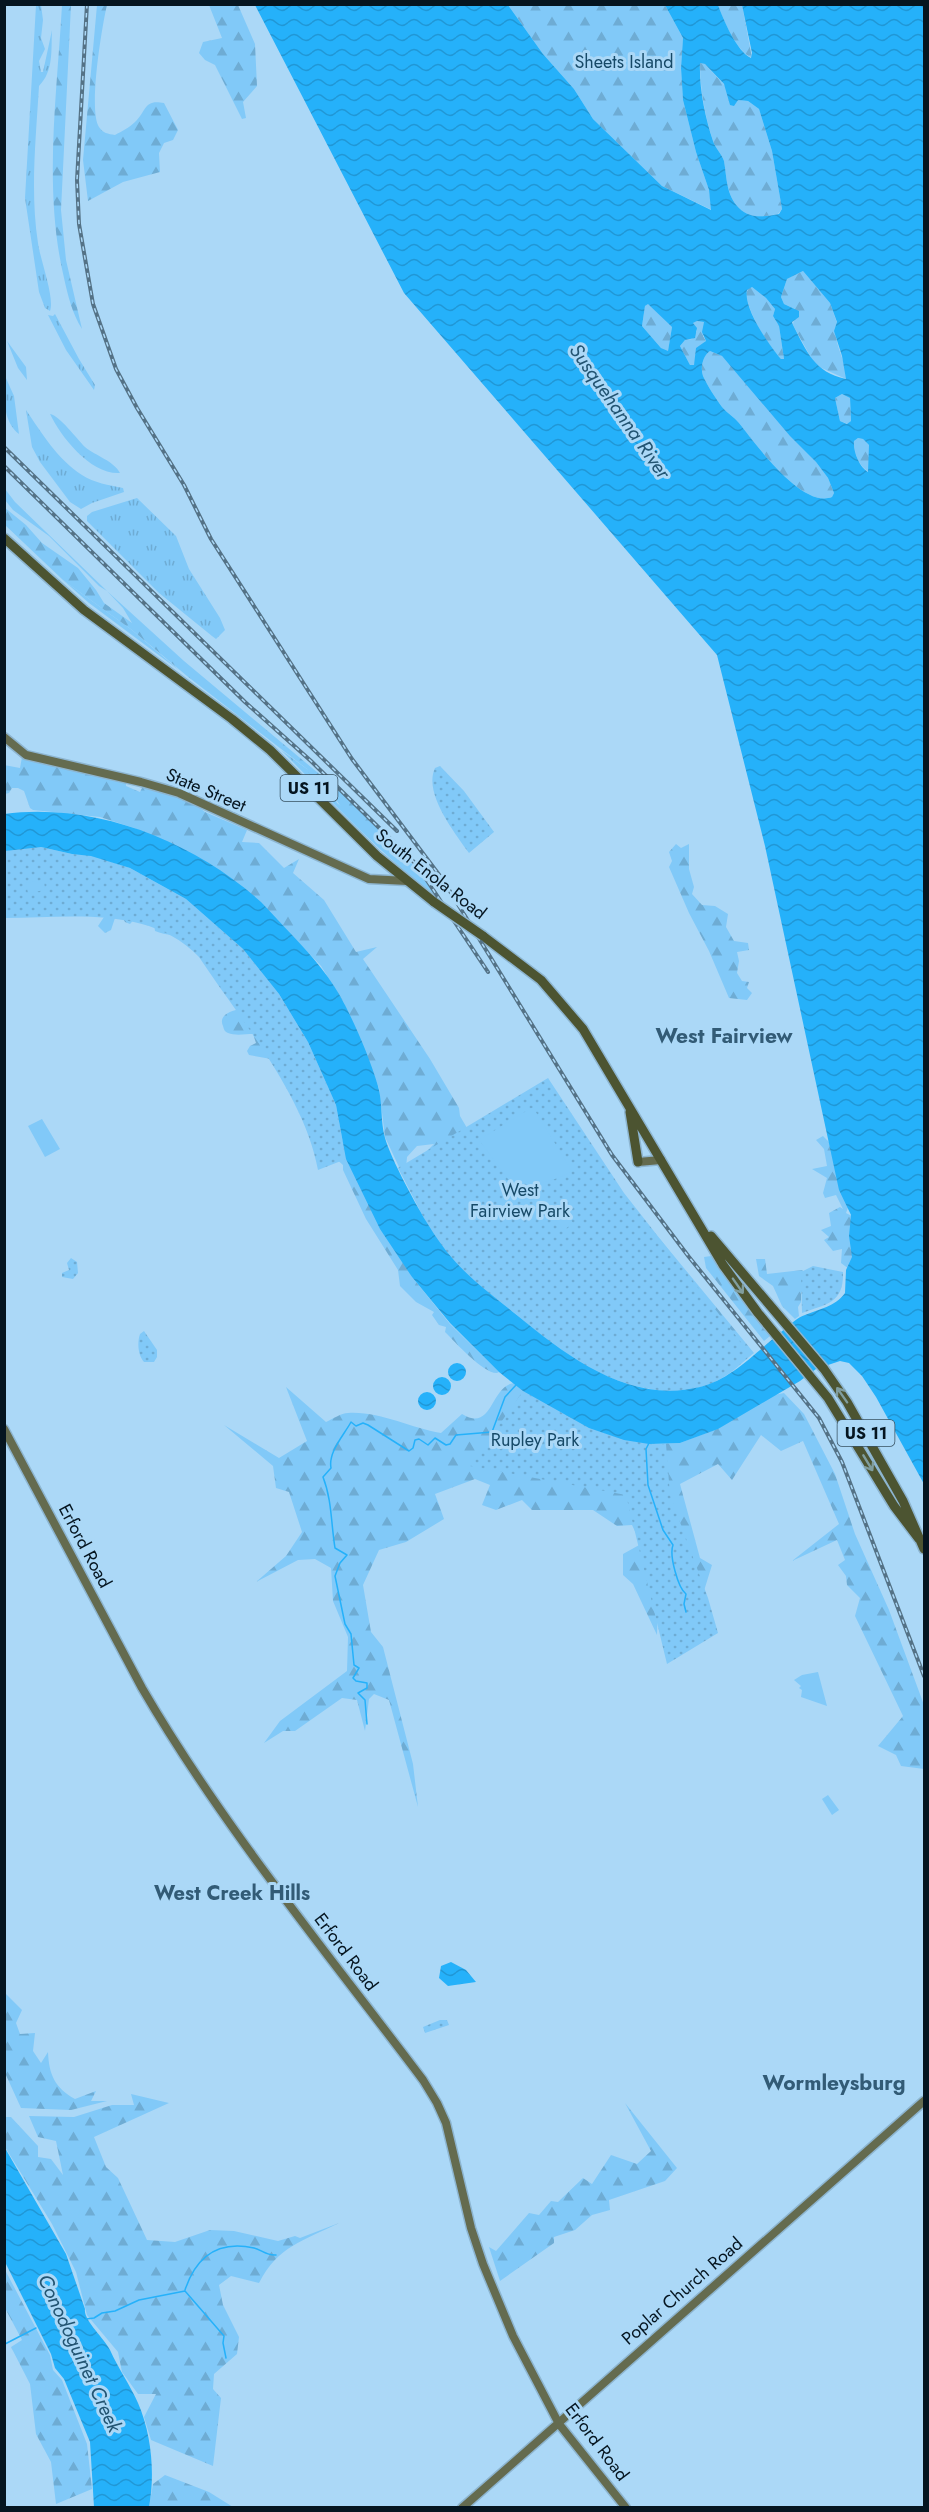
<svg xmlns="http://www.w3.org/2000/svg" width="929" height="2512" font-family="Jost,sans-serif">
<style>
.grass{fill:url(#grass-tufts)}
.forest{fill:url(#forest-firs)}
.park{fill:url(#park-dots)}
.pitch{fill:#81c9f8}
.water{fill:url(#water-waves);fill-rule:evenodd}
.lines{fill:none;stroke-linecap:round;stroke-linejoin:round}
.stream{stroke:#25b1fa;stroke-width:1.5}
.secondary-casing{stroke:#8db5d0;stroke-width:11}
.primary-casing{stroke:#8db5d0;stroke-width:12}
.secondary{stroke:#646b4f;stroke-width:8}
.primary{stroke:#4c5431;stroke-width:9}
.rail-casing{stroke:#547286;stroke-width:4}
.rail{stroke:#abd8f7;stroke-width:1.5;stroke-dasharray:4.5;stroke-linecap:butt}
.primary-bridge-casing{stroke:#8db5d0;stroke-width:12;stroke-linecap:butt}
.primary-bridge{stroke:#4c5431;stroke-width:9}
.oneway{stroke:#809d9e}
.labels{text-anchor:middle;stroke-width:6;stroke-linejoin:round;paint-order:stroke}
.shield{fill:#abd8f7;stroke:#375060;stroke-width:1.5}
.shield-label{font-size:16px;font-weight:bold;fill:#051520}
.park-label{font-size:18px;fill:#164967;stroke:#abd8f7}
.street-label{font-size:18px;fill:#051520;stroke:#abd8f7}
.water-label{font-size:20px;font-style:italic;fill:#225472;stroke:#abd8f7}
.neighbourhood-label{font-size:20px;font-weight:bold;fill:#325b76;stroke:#abd8f7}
.quarter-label{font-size:21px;font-weight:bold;fill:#325b76;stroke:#abd8f7}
</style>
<defs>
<pattern id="grass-tufts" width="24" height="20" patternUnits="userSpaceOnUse" patternTransform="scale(1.5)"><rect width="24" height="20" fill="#81c9f8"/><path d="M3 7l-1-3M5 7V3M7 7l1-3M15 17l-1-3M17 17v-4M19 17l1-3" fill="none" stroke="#6eacd4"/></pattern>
<pattern id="forest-firs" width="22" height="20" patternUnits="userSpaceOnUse" patternTransform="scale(1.5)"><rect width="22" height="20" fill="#81c9f8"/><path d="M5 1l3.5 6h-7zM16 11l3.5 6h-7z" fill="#6eacd4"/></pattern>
<pattern id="park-dots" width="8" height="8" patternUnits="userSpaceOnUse" patternTransform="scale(1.5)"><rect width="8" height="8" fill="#81c9f8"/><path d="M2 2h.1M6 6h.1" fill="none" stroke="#6eacd4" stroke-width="1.8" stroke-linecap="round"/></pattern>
<pattern id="water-waves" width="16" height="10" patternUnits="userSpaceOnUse" patternTransform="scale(1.5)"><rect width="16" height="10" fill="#25b1fa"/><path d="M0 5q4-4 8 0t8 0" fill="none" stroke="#2097d6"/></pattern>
</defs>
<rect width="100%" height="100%" fill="#abd8f7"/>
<path class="grass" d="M36,5H41L43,20L41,38L45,49L39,61L41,72H43L52,30C51,49 54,71 39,86C36,138 30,192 38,243C40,259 55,298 50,311L45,308L39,292L25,198Z
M55,314L79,359L95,385L94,390L66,350L48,315L53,316Z
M7,341L26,367L27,380L18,368Z
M5,376L14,396L19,434C2,421 4,396 5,376Z
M26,410C41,432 58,460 82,475C94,483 109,485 123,488L124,492L92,503L81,509L70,502L40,462L32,447Z
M50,414C60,416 76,438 85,447C96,456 114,461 120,473C91,475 61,437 50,414Z
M5,489L15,502L107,591L99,586L49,536L13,510L5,500Z
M137,498L176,536L189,569L220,618L225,630L216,639L212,636L159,593L87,521V516L92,512Z
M63,580L132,630L180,671L89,603Z
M281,750L307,769L325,789L332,792L337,803L392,846L393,841C400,847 403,855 408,860C419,870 427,882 435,895C378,853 331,800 281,750Z"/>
<path class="forest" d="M62,5H71L61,210L66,260L82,329C72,313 68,296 64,278C43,189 57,95 62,5Z
M97,5H107C102,26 88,110 99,127C103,133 108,134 115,135C122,131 129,128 135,122C147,110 144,99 164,103L178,130L173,140L164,143L159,153L160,172L123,182L88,201L83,160Z
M209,5H238L255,44L257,86L243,102L246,118L242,119L215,65L205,60L199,53L203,42L222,38Z
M508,5H665L683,38L681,68L683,100L696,152L709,190L712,210L662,186L593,119L574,89L543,54Z
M718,5H742L752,58C737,52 723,20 718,5Z
M700,63L705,64L738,100L748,101L759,109L772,151L782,209L778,214C765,217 750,219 739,208C726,195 727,178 724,161C722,154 715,148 713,141C705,116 700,89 700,63Z
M803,271L830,303L837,323C831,341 847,360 846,379L815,365L793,325L795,309L784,304L781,297L787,279Z
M752,287L766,298L775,309L773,316L779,326L784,359H781C766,342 750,317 746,294L748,288Z
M648,303L672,327L668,352L661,348L642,326L645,306Z
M697,321L704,322L703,336L706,341L694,365H690L680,346L685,340L692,339L697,331L693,323Z
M710,351L722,356L816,462L828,478L834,493L832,497C802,509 755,443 739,423C734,417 727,413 722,407C716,399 707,385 703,376C700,367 703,356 710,351Z
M842,394L850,398L851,421L848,424L840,421L835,398Z
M858,438L863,439L869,445V472C859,467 853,451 854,441Z
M4,507L26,525L42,543L78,568L96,590L104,603L132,623L123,608L107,591L184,661L360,808L393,841L392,846L386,848C366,838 342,813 332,792C323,788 310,779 307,769L187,676L132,630L63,580L5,525Z
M22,757L126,780V786L140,792L144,784L191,801L205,812L247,830L242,842L259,843L284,868L299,859L293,873L324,900L356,952L377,947L363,959L430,1059L459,1108L460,1116L467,1128L660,1239L754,1353L732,1370L418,1160L434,1144L417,1146L407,1157L405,1180L385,1137L379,1088L344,1003L321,966L261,903L222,872L185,851L134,828L100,817L33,810L30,808L24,791L18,788H12L9,793L5,794L4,765L20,768Z
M676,844L681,848L689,844V869L694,887L692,894L702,905L715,906L728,914L726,927L734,941L748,943L749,950L737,952L739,961L737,973L742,981L749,982L747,988L752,993L747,1000L729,998L709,951L689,913L669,867L672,861L669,852Z
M143,894L150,898L154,896L165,906L169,904L173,906L175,913L168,920C170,927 174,930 181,932L187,923L192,924L191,928C181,937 167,936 155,931L154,924L159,923L164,927L168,925L164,909L151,908L148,902L145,908L135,910L137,916L130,924L125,922L122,916L115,918L111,930L105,933L98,926L104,917L120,910L114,908V902L119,898L128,902Z
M240,1009L271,1059L249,1055L247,1051L250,1046L256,1043L253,1034C246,1034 235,1036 228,1033C225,1032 224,1030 223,1026C218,1015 231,1011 240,1009Z
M336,1128L412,1277L450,1324L499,1372L497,1373C484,1374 455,1342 445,1332L446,1327L439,1325L432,1315L434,1312L416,1302L400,1286L398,1270L366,1219L343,1170V1165L333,1156Z
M823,1136L832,1145L849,1205L846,1213L852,1216L853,1272L841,1263L842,1249L833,1251L824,1240L829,1237L821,1230L831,1226L829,1213L840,1207L843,1209L836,1195L825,1198L823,1193L827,1178L812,1169L827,1166L824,1149L816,1140Z
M711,1256L770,1336L764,1341L706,1268L704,1257Z
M756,1259H765L767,1274L802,1270L806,1274V1292H801V1302L798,1307L799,1316L795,1319L782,1306L773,1286L759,1276Z
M514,1383L589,1428L628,1477L659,1571L657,1635L633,1584L623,1575V1554L641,1544L632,1525L617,1526L593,1510H532L522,1500L496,1510L482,1505L490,1485L475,1479L435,1494L444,1519L406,1542L379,1550L363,1585L371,1632L383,1647L413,1764L418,1807L389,1700L374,1694L369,1699L365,1731L357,1700L342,1698L295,1731H283L264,1743L280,1721L347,1671L348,1637L333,1601L331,1568L315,1559L298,1560L256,1582L286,1556L302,1532L289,1492L276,1488L273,1466L224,1425L279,1458L307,1441L286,1387L326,1422C333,1419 341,1413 348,1413C380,1411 410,1428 441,1433L462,1414C493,1433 490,1386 514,1383Z
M784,1393L804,1414L835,1474L855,1534L889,1610L924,1705V1769L901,1766L896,1755L878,1746L903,1716L855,1616L860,1598L847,1585L846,1576L838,1565L845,1560L837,1540L792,1561L839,1524L803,1441L781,1451L761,1435L732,1480L718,1464L680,1484L700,1558L712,1565L703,1594L649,1444L680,1443L717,1429L774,1395Z
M4,1992L22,2010L16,2023L20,2034L35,2033L33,2051L41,2063L48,2052C49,2075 55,2088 75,2099L96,2091L91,2101H107L71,2110L21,2108L5,2073Z
M131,2094L169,2103L94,2137L106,2167L118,2178L147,2240L175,2242L210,2230L234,2231L278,2241L295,2236L300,2238L339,2223C303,2241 278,2246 259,2283L231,2276L219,2285L223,2305L239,2337L237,2354L214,2374L213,2389L221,2398L213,2466L151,2440L144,2417L156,2394H138L122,2372L118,2352L87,2315L76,2272L52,2224L5,2147V2117H11L38,2146V2157L51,2159L63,2175L56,2141L38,2137L29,2116L74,2117L112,2105H134Z
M625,2103L677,2168L665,2181L609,2200L610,2210L592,2215L575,2230L554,2237V2243L500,2281L489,2247L496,2251L529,2213L539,2215L551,2201L558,2202L583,2178L592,2184L611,2155L637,2164L651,2151Z
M4,2268L50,2355L53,2370L62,2380L87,2444L92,2489L56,2504L51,2462L36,2434L30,2384L11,2347L22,2340L5,2308Z
M165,2475L209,2492L233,2507H149L153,2484Z"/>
<path class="park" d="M440,766L464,791L494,832L469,853C455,833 423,793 435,768Z
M25,847H41L72,854L91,855L130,868L186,899L243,949L279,994L308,1042L336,1105L346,1159L318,1170C305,1096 240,1019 199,957C149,905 70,918 5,918V851Z
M548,1078L624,1193L751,1355C739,1366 726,1378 710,1384C657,1404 595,1376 552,1345C540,1336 529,1325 517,1315C496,1298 473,1283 454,1262C430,1236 415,1199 398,1168Z
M71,1258L77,1262L78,1273L73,1279L62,1277V1273L69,1270L67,1263Z
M813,1266L843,1272C844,1303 827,1304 802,1313L801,1272Z
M144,1331L157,1350V1357L154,1362H144C138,1355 137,1343 140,1334Z
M523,1391C571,1418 610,1444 666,1444L670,1495L708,1598L718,1633L667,1664L626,1495L470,1466Z
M440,2020H447L449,2025L425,2033L423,2027Z"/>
<path class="pitch" d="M44,880L45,890L28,893L26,883Z
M531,1108L534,1109L572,1171C550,1184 532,1186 508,1179L479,1140Z
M42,1119L60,1149L45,1157L28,1126Z
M562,1210L573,1223L564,1230L553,1217Z
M818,1672L827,1706L801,1697L802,1690L799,1688L801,1686L794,1680L802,1675Z
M828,1795L839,1810L832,1815L822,1799Z"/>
<path class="water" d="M255,5H508L543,54L574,89L593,119L662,186L711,210L709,190L696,152L683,100L681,68L683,38L665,5H718C723,19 737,52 751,58L752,53L742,5H924V1484L876,1397L862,1376L849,1363L840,1361L816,1369L800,1381L718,1429L680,1443L649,1444L624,1440L589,1428L523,1391L499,1372L450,1323L412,1277L380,1229L346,1159L336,1105L308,1042L279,994L243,949L186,899L130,868L91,856L72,854L41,847L5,851L4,814C96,802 193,841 261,902C272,913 282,925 293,936C313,957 332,979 345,1005C358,1031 370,1059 378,1086C383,1103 380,1121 385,1138C391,1159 417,1207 429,1226C456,1270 480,1285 518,1316C569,1358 630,1404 700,1387C733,1379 760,1348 786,1328C792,1323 798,1317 805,1315C819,1309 835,1307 845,1293L846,1270L852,1257L849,1236L851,1215L839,1190L765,846L717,655L404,293ZM700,63L705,64L724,84L730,105L734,106L738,100L748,101L759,109L772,151L782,209L779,214C765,217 750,219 739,208C726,195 727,178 724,161C722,154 715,148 713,141C705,117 699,88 700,63ZM803,271L830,303L837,322L834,331L842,356L846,379C814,372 807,352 793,325L792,322L799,317V311L784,304L781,297L787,279ZM752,287L766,298L775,309L773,316L779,326L784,359H781C769,345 743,308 747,290ZM648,304L672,327L668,351L661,348L642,326L645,306ZM697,321L704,322L702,332L706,341L696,348L694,365H690L680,346L685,340L695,338L697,328L693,323ZM710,351L722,356L790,436L816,462L828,478L834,493L832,497C802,509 755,443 739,423C734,417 727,413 722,407C716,399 707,385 703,376C700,367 703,356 710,351ZM842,394L850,398L851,421L847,424L840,421L835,398ZM858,438L863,439L869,445L868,472C859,467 853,451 854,441Z
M448 1372a9 9 0 1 1 18 0a9 9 0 1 1-18 0Z
M433 1386a9 9 0 1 1 18 0a9 9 0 1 1-18 0Z
M418 1401a9 9 0 1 1 18 0a9 9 0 1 1-18 0Z
M451,1962L466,1970L476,1982L448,1986L439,1978L441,1966Z
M5,2148L66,2254L85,2309C83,2320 104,2338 110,2350C118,2368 130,2385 138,2403C152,2435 155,2475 149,2507H94L90,2442L64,2379L55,2368L51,2354L5,2262Z"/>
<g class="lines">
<path class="stream" d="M649,1443L646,1449L648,1485L663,1530L673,1545C669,1555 678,1588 686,1594L684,1604L686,1612
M367,1724L365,1700L358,1693L367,1688V1683L356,1681L353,1678L359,1668L354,1665L351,1634L345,1624L335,1576L340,1563L347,1555L335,1548C331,1524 332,1500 323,1477L331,1468C328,1452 344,1435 351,1422L356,1426L363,1423L368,1425L409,1451L413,1448L415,1440L419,1439L428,1445L435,1438L446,1445L450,1444L456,1435L492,1432L505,1397L516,1385
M185,2290C196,2257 217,2240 254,2248C262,2250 267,2256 276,2255
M185,2291L224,2336L223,2343L226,2358
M86,2319L94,2318L102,2313L115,2311L139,2300L185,2291
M5,2344L36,2328"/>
<g class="secondary-casing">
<path id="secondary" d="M4,737L26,755L141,782L179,793L369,879L407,881
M638,1162L661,1160
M4,1429L142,1688C223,1827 326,1951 423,2080L437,2103L446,2123L471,2228L483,2264L513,2336L559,2424L626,2508
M462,2508L924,2101"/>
</g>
<g class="primary-casing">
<path id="primary" d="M4,538L84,610L232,719L270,750L377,856L434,902
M483,936L541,980L583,1029L723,1265L758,1313L828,1398L894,1506L919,1539
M630,1112L638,1162
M711,1236L824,1369L847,1402L903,1501L924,1549"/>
</g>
<use href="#secondary" class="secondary"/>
<use href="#primary" class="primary"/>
<g class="rail-casing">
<path id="rail" d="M87,4L77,180L79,224L93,304L116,369L137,408L184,485L211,539L352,759L443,880L612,1155L689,1257L819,1418L842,1462L924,1676
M4,447L397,831
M4,466L245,702L311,761L416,864L488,972"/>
</g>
<use href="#rail" class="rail"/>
<g class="primary-bridge-casing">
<path id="primary-bridge" d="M434,902L483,936"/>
</g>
<use href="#primary-bridge" class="primary-bridge"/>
</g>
<defs><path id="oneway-shaft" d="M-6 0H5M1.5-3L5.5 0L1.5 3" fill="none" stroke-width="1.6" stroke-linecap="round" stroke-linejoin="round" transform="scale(1.5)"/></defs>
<g class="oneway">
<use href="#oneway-shaft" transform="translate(738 1286) rotate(55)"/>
<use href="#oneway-shaft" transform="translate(842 1395) rotate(-125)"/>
<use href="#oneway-shaft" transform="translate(868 1463) rotate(59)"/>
</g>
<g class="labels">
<g class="shield">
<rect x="280.5" y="775" width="57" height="26" rx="4.5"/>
<rect x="837.5" y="1420" width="57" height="26" rx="4.5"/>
</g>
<g class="shield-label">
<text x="309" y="794">US 11</text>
<text x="866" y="1439">US 11</text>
</g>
<g class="park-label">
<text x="624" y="68">Sheets Island</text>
<text x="520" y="1196">West<tspan x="520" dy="21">Fairview Park</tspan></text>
<text x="535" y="1446">Rupley Park</text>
</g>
<g class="street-label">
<text transform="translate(206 790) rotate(23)" y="6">State Street</text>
<text transform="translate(431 874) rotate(38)" y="6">South Enola Road</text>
<text transform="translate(85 1546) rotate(62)" y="6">Erford Road</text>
<text transform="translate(346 1952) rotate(53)" y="6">Erford Road</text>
<text transform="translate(682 2291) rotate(-41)" y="6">Poplar Church Road</text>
<text transform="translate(597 2442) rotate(53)" y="6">Erford Road</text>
</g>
<g class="water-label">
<text transform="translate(620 411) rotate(55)" y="7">Susquehanna River</text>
<text transform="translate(80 2353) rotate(65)" y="7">Conodoguinet Creek</text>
</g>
<g class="neighbourhood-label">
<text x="232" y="1900">West Creek Hills</text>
</g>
<g class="quarter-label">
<text x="724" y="1043">West Fairview</text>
<text x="834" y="2090">Wormleysburg</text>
</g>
</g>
<rect width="929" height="2512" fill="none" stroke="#051520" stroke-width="12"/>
</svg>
